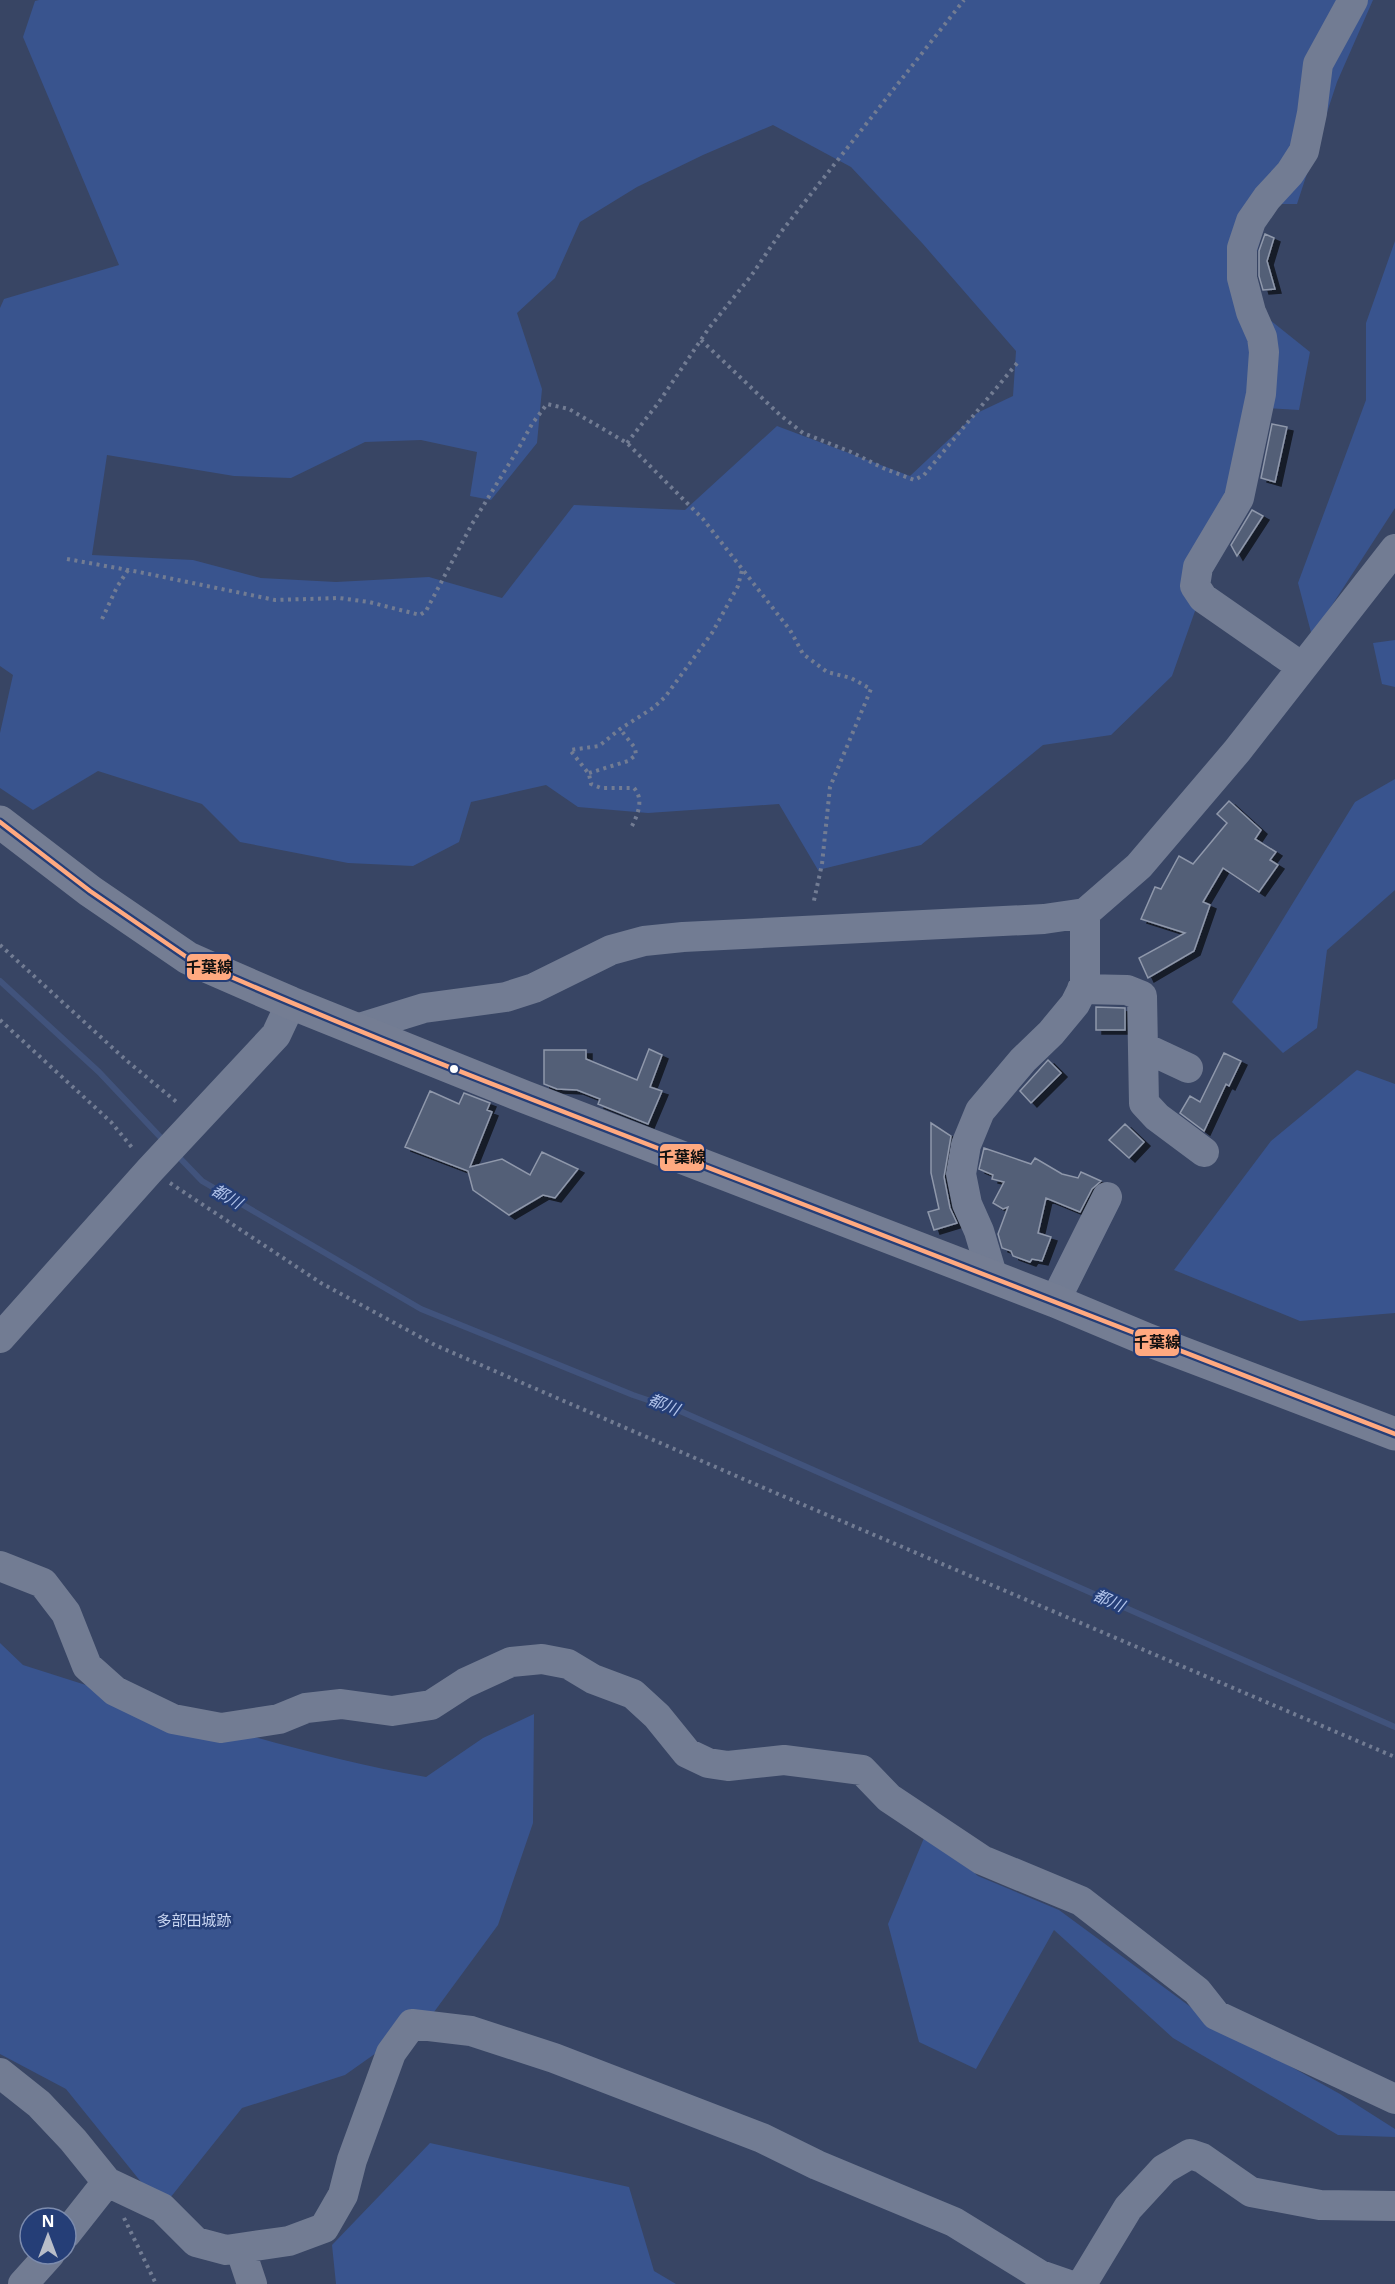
<svg xmlns="http://www.w3.org/2000/svg" width="1395" height="2284" font-family="'Open Sans','Noto Sans JP',sans-serif">
<style>
.green{fill:#39548e;fill-rule:evenodd}
.lines{fill:none;stroke-linecap:round;stroke-linejoin:round}
.stream{stroke:#41537c;stroke-width:6}
.building{fill:#535e77;stroke:#8f98ab;stroke-width:1.5;filter:url(#shadow)}
.path{stroke:#727c93;stroke-width:4;stroke-dasharray:3 4.5;stroke-linecap:butt}
.minor{stroke:#727c93;stroke-width:30}
.highway{stroke:#747d93;stroke-width:33}
.bus-1-casing{stroke:#253e77;stroke-width:9}
.bus-1{stroke:#ffa980;stroke-width:4.5}
.bus-dot{fill:#fff;stroke:#253e77;stroke-width:2}
.labels{text-anchor:middle;stroke-width:5;stroke-linejoin:round;paint-order:stroke}
.park-label{font-size:15px;fill:#c9d6f2;stroke:#253e77}
.water-label{font-size:16px;font-style:italic;fill:#b2c4eb;stroke:#253e77}
.line-badge{stroke:#253e77;stroke-width:2}
.pale-badge-label{font-size:16px;text-anchor:middle;font-weight:bold;fill:#111}
</style>
<defs>
<filter id="shadow"><feDropShadow dx="6" dy="4" stdDeviation="0" flood-color="#0009"/></filter>
</defs>
<rect width="100%" height="100%" fill="#384564"/>
<path class="green" d="M39,0H1373L1337,82L1297,204H1270L1244,299L1310,352L1299,410L1267,408L1172,676L1111,735L1043,745L921,845L818,870L779,804L648,813L578,807L546,785L471,802L459,842L413,866L348,863L240,842L202,804L98,771L33,810L0,788V733L13,675L0,666V308L4,299L119,265L23,37L35,1ZM773,125L851,167L923,244L1016,351L1013,396L977,413L910,476L777,426L685,510L574,505L502,598L429,577L336,582L261,578L193,560L92,555L107,455L234,476L291,478L365,442L421,440L477,452L470,496L491,500L537,443L542,389L517,313L555,278L580,222L637,187L703,155Z
M1395,241V508L1312,636L1298,583L1366,400V323Z
M1395,640V687L1382,684L1373,643Z
M1395,779V890L1327,950L1317,1028L1283,1053L1232,1002L1355,802Z
M1357,1070L1395,1084V1313L1300,1321L1174,1270L1271,1141Z
M0,1643L23,1665C156,1707 288,1753 426,1777L483,1738L534,1714L533,1823L498,1925L434,2012L345,2075L242,2108L162,2208L66,2089L0,2054Z
M927,1831L978,1876L1059,1910L1211,2022L1340,2094L1395,2129V2137L1338,2135L1173,2038L1054,1930L976,2069L919,2042L888,1924Z
M430,2143L629,2187L654,2271L676,2284H336L332,2245Z"/>
<g class="lines">
<path class="stream" d="M0,981L99,1072L164,1141
M175,1153L202,1181L421,1309L633,1395L680,1411L1395,1727"/>
</g>
<path class="building" d="M1265,234L1274,238L1267,261L1275,289L1263,290L1259,276V251Z
M1272,424L1287,427L1275,482L1261,478Z
M1252,510L1263,516L1237,556L1231,545Z
M1229,801L1261,830L1255,839L1276,852L1270,860L1278,865L1259,892L1223,868L1203,902L1210,905L1194,951L1148,978L1139,958L1185,933L1141,919L1155,887L1161,889L1179,856L1193,864L1227,823L1217,814Z
M1096,1007L1125,1008V1030H1096Z
M649,1049L662,1055L650,1087L662,1091L648,1124L598,1104L600,1099L577,1090L557,1089L544,1084V1050H586V1059L637,1080Z
M1224,1053L1241,1061L1229,1086L1226,1084L1204,1131L1180,1113L1190,1096L1200,1102Z
M1048,1060L1061,1073L1031,1103L1020,1091Z
M430,1091L459,1104L464,1093L490,1103L487,1110L492,1112L470,1167L502,1159L530,1175L542,1152L578,1169L555,1198L543,1195L509,1215L473,1190L468,1171L405,1147Z
M931,1123L951,1136L944,1177L950,1208L957,1223L934,1230L928,1212L939,1209L931,1173Z
M1125,1124L1144,1142L1129,1158L1109,1140Z
M984,1148L1031,1164L1035,1158L1062,1174L1078,1178L1081,1172L1101,1181L1092,1189L1080,1212L1046,1198L1038,1233L1051,1237L1042,1261L1032,1259L1030,1262L1013,1256L1011,1251L1002,1248L998,1234L1008,1207L1003,1209L993,1203L1004,1182L992,1179L993,1175L979,1169Z"/>
<g class="lines">
<path class="path" d="M701,340L780,415L803,433L851,452L883,468L914,480L924,475L1018,362
M627,443L659,402L709,328L751,276L781,232L964,0
M67,559L139,572L275,600L339,598L369,602L420,615L426,611L472,524L517,451L532,424L547,404L569,409L627,443L703,519L790,630L803,654L827,672L851,678L871,689L830,787L822,864L813,905
M102,619L117,587L128,570
M589,773L628,761L636,755L635,748L620,729
M632,826C638,814 644,799 634,788H601L591,784L589,774L570,750L599,746L620,729L653,708L665,697L712,633L738,586L742,570
M0,945L127,1061L179,1104
M0,1020L111,1122L134,1150
M170,1183L321,1283L435,1345L757,1485L1395,1757
M124,2218L156,2284"/>
<path class="minor" d="M1302,667L1203,598L1195,586L1198,567L1239,498L1261,394L1264,352L1262,337L1251,312L1242,278V248L1251,221L1267,198L1290,173L1304,151L1312,113L1318,64L1353,0
M1082,989L1127,990L1142,996L1144,1103L1157,1117L1204,1152
M356,1029L424,1008L506,997L534,988L611,950L644,941L683,937L1044,919L1085,913L1139,866L1237,751L1395,549
M1143,1047L1188,1068
M993,1278L979,1231L967,1204L961,1174L966,1145L980,1111L1023,1060L1051,1033L1075,1004L1085,984V913
M1055,1301L1107,1197
M0,1338L150,1170L276,1035L291,1003
M0,1566L43,1583L66,1613L87,1666L115,1691L173,1719L221,1728L279,1719L306,1708L341,1704L392,1711L431,1705L465,1683L511,1662L542,1659L568,1664L593,1679L633,1694L657,1716L687,1753L708,1763L728,1766L784,1760L862,1770L889,1798L982,1860L1081,1901L1197,1991L1216,2015L1395,2099
M0,2073L39,2104L73,2140L107,2182L162,2208L196,2242L226,2250L289,2241L324,2228L343,2195L352,2160L391,2053L412,2024L471,2031L554,2058L762,2138L817,2165L954,2222L1040,2275L1066,2284
M66,2234L107,2182
M240,2248L252,2284
M23,2284L50,2254
M1082,2284L1128,2208L1164,2169L1190,2154L1202,2158L1251,2192L1320,2205L1395,2206"/>
<path class="highway" d="M0,822L90,891L188,958L206,966L291,1003L525,1097L1055,1301L1148,1340L1395,1434"/>
<g class="bus-1-casing">
<path id="bus-1" d="M0,822L90,891L188,958C391,1048 599,1125 805,1205C1002,1281 1198,1359 1395,1434"/>
</g>
<use href="#bus-1" class="bus-1"/>
</g>
<circle class="bus-dot" cx="454" cy="1069" r="5"/>
<g class="labels">
<g class="park-label">
<text x="194" y="1926">多部田城跡</text>
</g>
<g class="water-label">
<text transform="translate(227 1196) rotate(30)" y="6">都川</text>
<text transform="translate(664 1404) rotate(22)" y="6">都川</text>
<text transform="translate(1109 1600) rotate(24)" y="6">都川</text>
</g>
</g>
<g class="line-badge">
<rect x="186" y="953" width="46" height="28" rx="6" fill="#ffa980"/>
<rect x="659" y="1143" width="46" height="29" rx="6" fill="#ffa980"/>
<rect x="1134" y="1328" width="46" height="29" rx="6" fill="#ffa980"/>
</g>
<g class="pale-badge-label">
<text x="209" y="973">千葉線</text>
<text x="682" y="1163">千葉線</text>
<text x="1157" y="1348">千葉線</text>
</g>
<g transform="translate(48 2236)"><circle r="28" fill="#253e77" stroke="#7c8bad" stroke-width="1.5"/>
<path d="M0-4.5L10 22L0 15L-10 22Z" fill="#b9bec9"/>
<text y="-9" font-size="16" font-weight="bold" text-anchor="middle" fill="#ffffff">N</text>
</g>
</svg>
